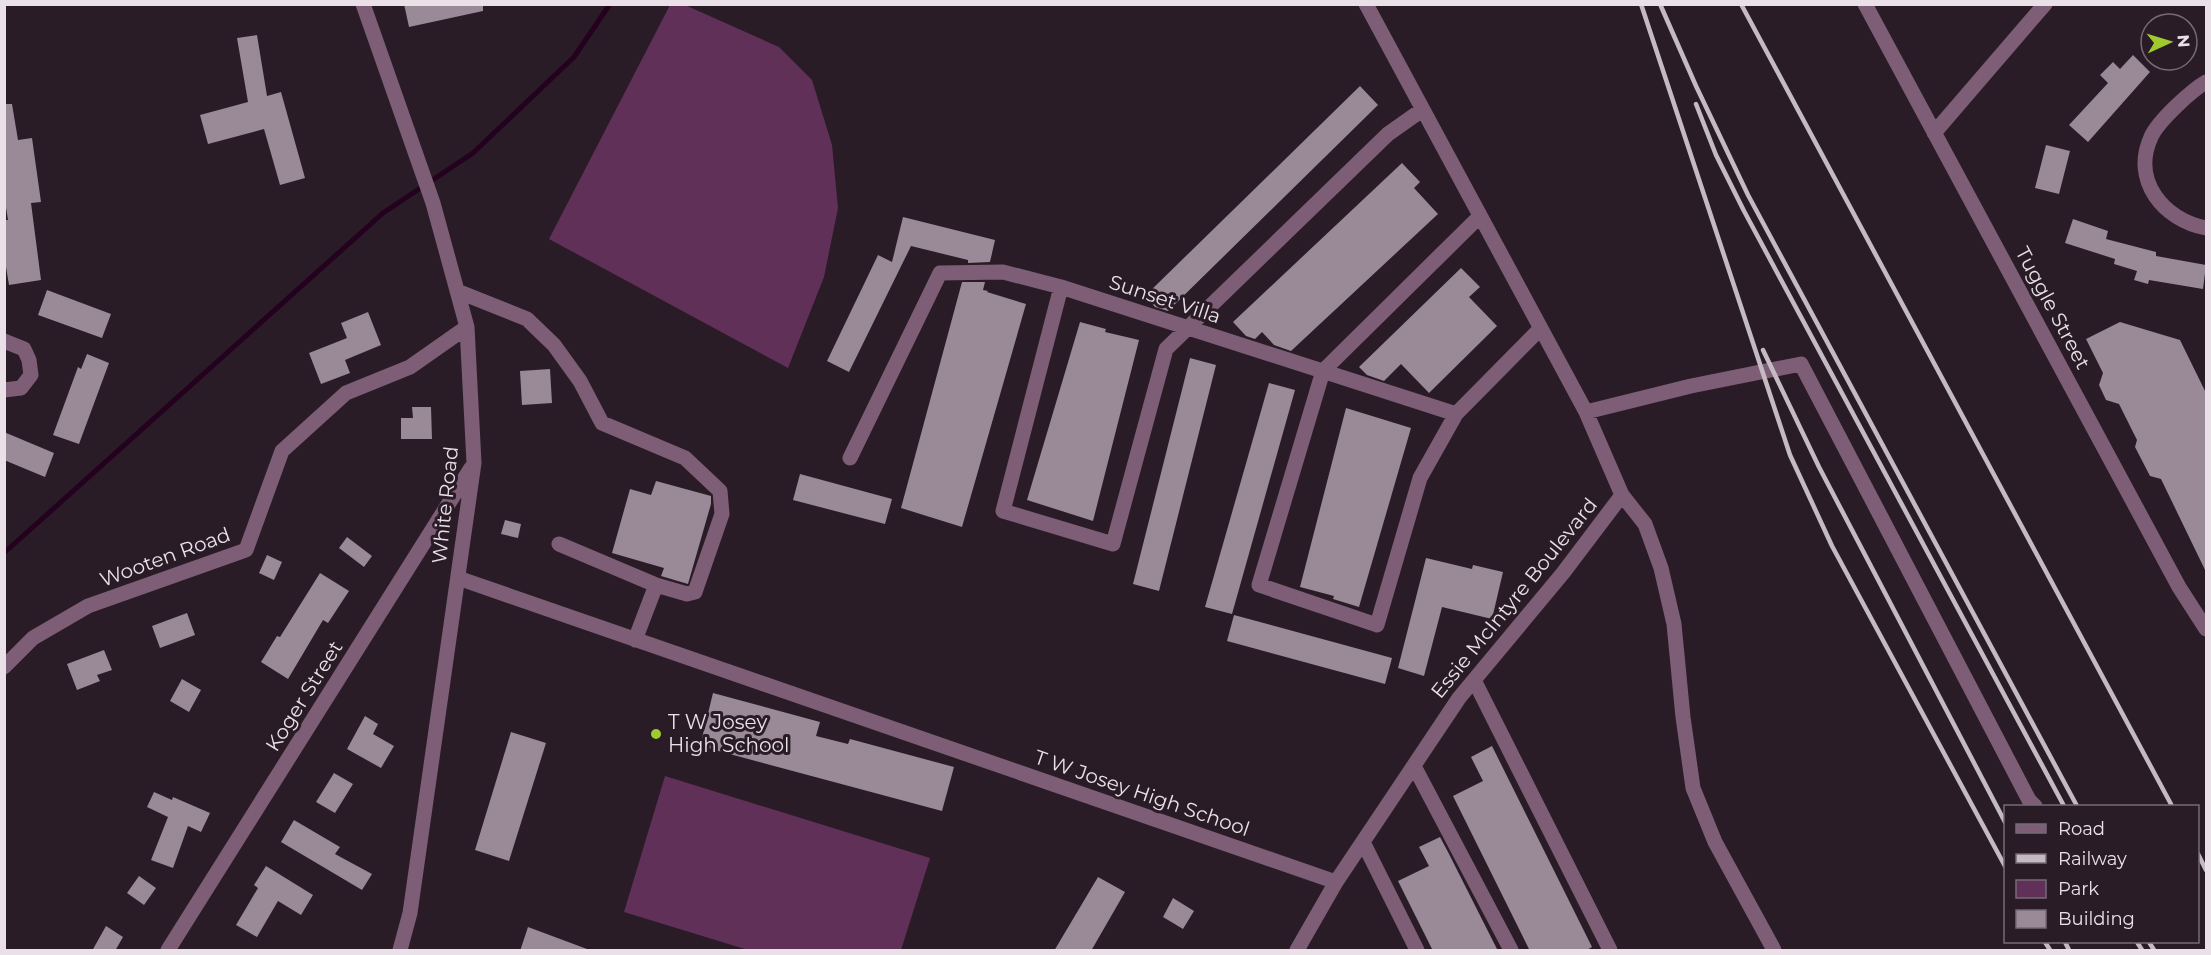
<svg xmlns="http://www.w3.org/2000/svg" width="2211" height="955" font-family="Montserrat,sans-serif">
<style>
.green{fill:#613058}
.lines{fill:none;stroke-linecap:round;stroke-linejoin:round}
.stream{stroke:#24021f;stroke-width:5}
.building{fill:#9a8996}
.minor{stroke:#7e5d76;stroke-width:15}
.rail{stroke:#c4bac2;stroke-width:4.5}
.poi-dot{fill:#9fca2e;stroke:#291c26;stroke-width:2}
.labels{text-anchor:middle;stroke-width:6;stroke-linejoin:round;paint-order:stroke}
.street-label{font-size:20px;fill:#eae1e8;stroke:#291c26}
.poi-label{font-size:20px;fill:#eae1e8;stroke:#291c26;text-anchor:start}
</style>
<rect width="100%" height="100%" fill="#291c26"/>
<path class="green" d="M670,5H685L779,47L812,80L832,145L838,208L824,277L788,368L549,239Z
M665,776L930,858L901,950H748L624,912Z"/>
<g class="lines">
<path class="stream" d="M4,553L383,213L473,153L574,57L610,4"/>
</g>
<path class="building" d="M404,4H483V11L409,27Z
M257,35L267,96L281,92L305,178L280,185L264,129L208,144L200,115L248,102L237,38Z
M2133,55L2150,72L2088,142L2069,125L2108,83L2100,75L2113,62L2120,69Z
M1360,86L1378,105L1168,311L1155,307L1145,296Z
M4,104H12L18,140L32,138L41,202L31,203L41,280L9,285L4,255V220H8L4,195Z
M2046,145L2070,151L2059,194L2035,188Z
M1402,163L1420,182L1414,188L1438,214L1291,351L1274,345L1262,332L1255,339L1246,336L1233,322Z
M903,217L995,240L990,262L968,263V260L911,246L849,372L827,361L878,255L892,262Z
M2073,219L2108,231L2106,239L2156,252V256L2206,265L2203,289L2149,280L2148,284L2134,280L2137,271L2114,264L2115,259L2065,243Z
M1461,268L1480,287L1469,297L1497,326L1429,393L1401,364L1384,381L1367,375L1359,367Z
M962,282H985L983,290L988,291L987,292L1026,304L962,527L901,508Z
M47,290L111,314L102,338L38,315Z
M368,312L381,345L345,360L350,373L321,384L309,353L347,338L341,323Z
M1080,322L1106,329L1105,332L1139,340L1093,521L1027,500Z
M2120,322L2180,340L2206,393V572L2161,479L2150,476L2135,447L2137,440L2119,404L2106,400L2099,385L2103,373L2086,339Z
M87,354L109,363L79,444L53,435L78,367L81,369Z
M1190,358L1216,365L1159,591L1133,584Z
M550,369L552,403L522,405L520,371Z
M1269,383L1295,390L1232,614L1205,607Z
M412,407H431L432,439H401V418H413Z
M1346,408L1411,428L1359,607L1333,599L1334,596L1300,587Z
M4,432L54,453L45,477L4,460Z
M800,474L892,499L885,524L793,500Z
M656,481L711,496V504L688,584L661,576L664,568L612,553L630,489L651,495Z
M505,520L521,524L518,538L501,534Z
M347,537L372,556L364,567L339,548Z
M267,555L282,562L274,580L259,573Z
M1426,558L1472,569L1473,565L1503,572L1492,619L1442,607L1424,676L1398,668Z
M320,573L349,591L328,623L323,620L288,679L261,662L277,636L280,637Z
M187,613L195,635L160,648L152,626Z
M1234,615L1392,658L1385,684L1227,641Z
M104,650L112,670L97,675L100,681L77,690L67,664Z
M182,679L201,690L189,712L170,701Z
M713,693L820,722L816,736L848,744L850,739L954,767L942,811L700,746Z
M365,716L378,724L373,734L394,746L381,768L347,749Z
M511,732L546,743L509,861L475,850Z
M1492,746L1592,947L1585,951H1530L1453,796L1483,781L1471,757Z
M334,773L353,784L335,813L316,802Z
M154,792L172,800L173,797L210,813L201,832L188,826L173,868L151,860L168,817L147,807Z
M294,820L340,847L335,854L372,874L362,890L281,842Z
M1440,837L1448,852L1498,951H1433L1398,881L1429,866L1419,847Z
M266,866L313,895L301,915L278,901L257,937L236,925L258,888L254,885Z
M139,876L156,888L144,905L127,893Z
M1098,877L1125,892L1091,951H1054Z
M1173,898L1194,911L1183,929L1163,917Z
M106,926L123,937L115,951H92Z
M528,927L587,949V951H520Z"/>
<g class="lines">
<path class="minor" d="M363,4L433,203L467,327L474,463L410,913L400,950
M1865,4L2179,587L2206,629
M2206,82C2192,90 2158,121 2151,137C2131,181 2164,220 2206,228
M1934,133L2045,4
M1061,287L1003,511L1113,544L1166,349L1388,134L1422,110
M457,291L527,319L554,345L580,381L602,423L685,458L720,491L722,514L695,592L687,594L656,585L635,640
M4,341L24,349L29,360L31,375L21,388L4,390
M1586,412L1691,386L1801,364L2029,800L2035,806
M1456,414L1420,478L1377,625L1259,585L1323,371L1479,217
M850,458L940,273L1003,272L1061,287L1456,414L1540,329
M1622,495L1645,524L1661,568L1674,624L1683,717L1693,788L1715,842L1774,950
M559,544L656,585
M458,578L1336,882
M4,667L33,638L88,606L246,550L282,451L346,393L410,367L467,327
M1474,680L1610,950
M1414,766L1511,950
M1363,842L1417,950
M168,950L471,468
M1297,950L1336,882L1459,698L1563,573L1622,495L1586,412L1366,4"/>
<path class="rail" d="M1641,4L1790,455L1832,546L2006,868
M1660,4L1696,86L1748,195L2077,806
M1741,4L2172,806
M1696,104L1716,155L1744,211L2064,806
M1763,350L1819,467L2006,824
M2198,854L2206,870
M2045,942L2050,950
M2065,942L2069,950
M2137,942L2142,950
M2149,942L2154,950"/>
</g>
<circle class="poi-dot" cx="656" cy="734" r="6"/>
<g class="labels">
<g class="street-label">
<text transform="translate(1165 299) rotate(18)" y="7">Sunset Villa</text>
<text transform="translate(2053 308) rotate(62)" y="7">Tuggle Street</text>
<text transform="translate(445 505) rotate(-84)" y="7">White Road</text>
<text transform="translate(165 557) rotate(-20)" y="7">Wooten Road</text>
<text transform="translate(1514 598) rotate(-51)" y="7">Essie McIntyre Boulevard</text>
<text transform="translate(304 696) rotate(-58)" y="7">Koger Street</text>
<text transform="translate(1142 793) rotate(19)" y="7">T W Josey High School</text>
</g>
<g class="poi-label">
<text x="668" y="729">T W Josey<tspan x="668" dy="23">High School</tspan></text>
</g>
</g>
<rect width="2211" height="955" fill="none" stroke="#eae1e8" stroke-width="12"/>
<rect x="2004" y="805" width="195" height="138" fill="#291c26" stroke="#766b74" stroke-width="1.5"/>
<rect x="2016" y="824" width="30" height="9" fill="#7e5d76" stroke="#766b74" stroke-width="1.5"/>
<text x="2058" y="835" font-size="18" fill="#eae1e8">Road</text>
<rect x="2016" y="854" width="30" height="9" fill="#c4bac2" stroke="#766b74" stroke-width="1.5"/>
<text x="2058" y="865" font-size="18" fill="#eae1e8">Railway</text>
<rect x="2016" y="880" width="30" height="18" fill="#613058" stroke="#766b74" stroke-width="1.5"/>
<text x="2058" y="895" font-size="18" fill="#eae1e8">Park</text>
<rect x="2016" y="910" width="30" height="18" fill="#9a8996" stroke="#766b74" stroke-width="1.5"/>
<text x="2058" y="925" font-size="18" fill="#eae1e8">Building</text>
<g transform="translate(2169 42) rotate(86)"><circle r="28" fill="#291c26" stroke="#766b74" stroke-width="1.5"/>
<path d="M0-4.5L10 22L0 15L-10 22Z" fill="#9fca2e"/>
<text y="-9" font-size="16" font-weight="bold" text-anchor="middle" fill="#eae1e8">N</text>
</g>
</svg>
